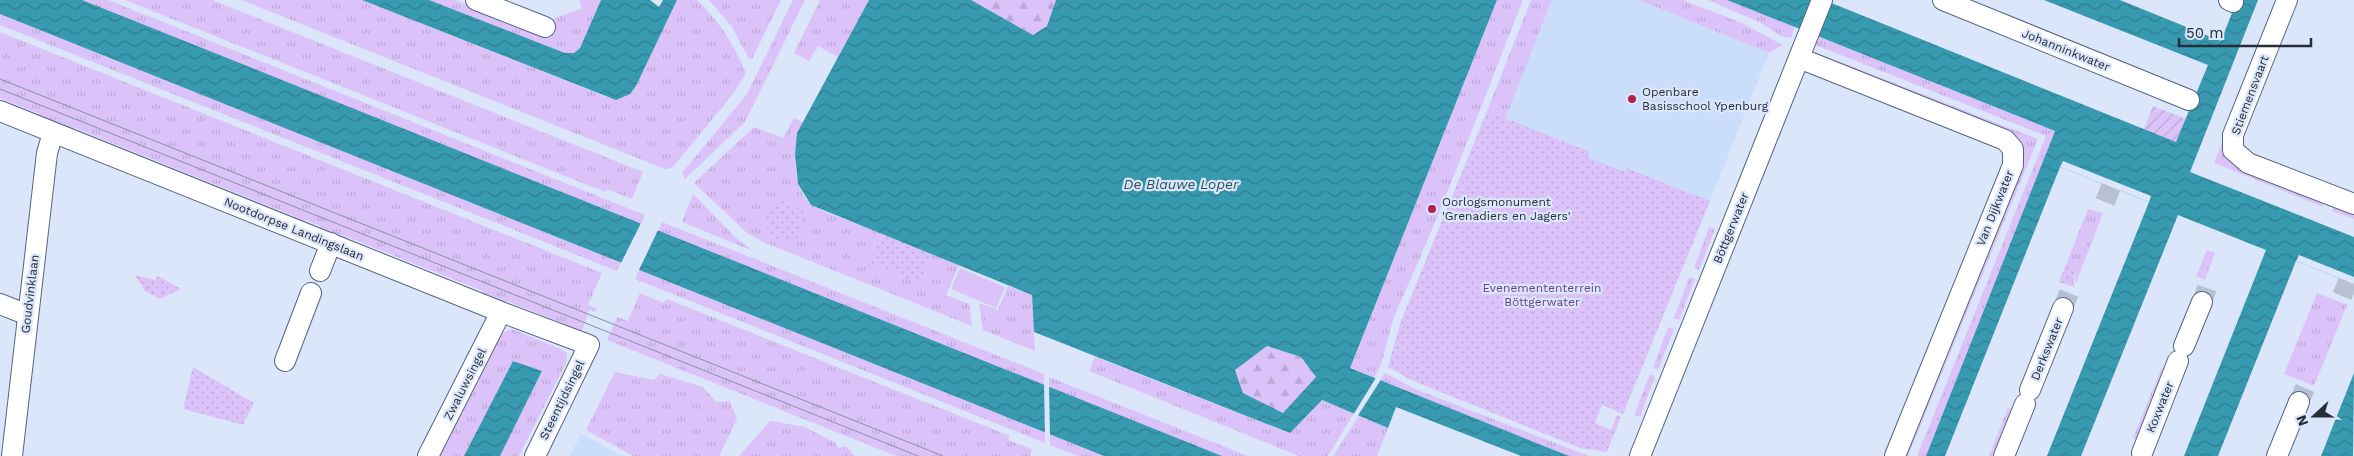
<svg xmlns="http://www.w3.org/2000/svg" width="2354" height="456" font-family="'Work Sans',sans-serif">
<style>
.built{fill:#caddfb}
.grass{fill:url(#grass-tufts)}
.forest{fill:url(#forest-firs)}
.park{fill:url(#park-dots)}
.garden{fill:url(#garden-furrows)}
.pitch{fill:#dbc3f9}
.water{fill:url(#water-waves);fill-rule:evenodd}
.pier{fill:#dbe6fa}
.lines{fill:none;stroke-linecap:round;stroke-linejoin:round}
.minor-tunnel{stroke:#b7c1d3;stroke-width:20;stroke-dasharray:20 10;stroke-linecap:butt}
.minor-casing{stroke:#546480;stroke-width:22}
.minor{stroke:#fff;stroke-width:20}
.tram{stroke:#8891a1;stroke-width:1}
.poi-dot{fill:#b22049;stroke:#dbe6fa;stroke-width:2}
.labels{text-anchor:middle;stroke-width:4.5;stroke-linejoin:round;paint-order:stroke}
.street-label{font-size:12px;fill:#262d39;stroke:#dbe6fa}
.poi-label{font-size:12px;fill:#262d39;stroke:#dbe6fa;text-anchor:start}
.park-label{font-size:12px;fill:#68428e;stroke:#dbe6fa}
.water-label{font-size:14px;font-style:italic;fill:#28515c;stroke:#dbe6fa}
</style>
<defs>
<pattern id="grass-tufts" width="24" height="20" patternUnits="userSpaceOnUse" patternTransform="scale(1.25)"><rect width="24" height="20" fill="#dbc3f9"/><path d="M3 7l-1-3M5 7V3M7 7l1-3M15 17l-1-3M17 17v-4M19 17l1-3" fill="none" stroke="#bca8d6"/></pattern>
<pattern id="forest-firs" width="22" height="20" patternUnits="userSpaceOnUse" patternTransform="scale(1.25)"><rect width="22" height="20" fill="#dbc3f9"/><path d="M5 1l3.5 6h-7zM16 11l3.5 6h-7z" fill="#bca8d6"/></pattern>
<pattern id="park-dots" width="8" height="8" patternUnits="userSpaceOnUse" patternTransform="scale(1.25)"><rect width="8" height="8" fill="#dbc3f9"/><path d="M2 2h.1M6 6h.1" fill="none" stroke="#bca8d6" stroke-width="1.8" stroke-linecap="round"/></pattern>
<pattern id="garden-furrows" width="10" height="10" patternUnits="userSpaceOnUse" patternTransform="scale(1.25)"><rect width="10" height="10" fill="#dbc3f9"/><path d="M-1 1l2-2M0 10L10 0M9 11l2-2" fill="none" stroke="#bca8d6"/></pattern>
<pattern id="water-waves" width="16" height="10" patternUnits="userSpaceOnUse" patternTransform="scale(1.25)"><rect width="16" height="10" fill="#389ab0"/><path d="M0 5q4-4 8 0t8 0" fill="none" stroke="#2f7e90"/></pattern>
</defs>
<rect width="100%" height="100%" fill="#dbe6fa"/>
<path class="built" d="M1552,0H1639L1769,53L1710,201L1628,168L1626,173L1587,158L1589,152L1505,119Z
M581,434L623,456H570Z"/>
<path class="grass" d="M82,0H108L645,215L641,224Z
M125,0H212L643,172L632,199L607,189L605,192Z
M241,0H362L607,97L636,86L677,0H697C720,22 734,44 746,74L733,94L672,168L665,169Z
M429,0H455L543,35L548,21L582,8L579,0H601L580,48L574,53H565Z
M709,0H781L752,59H749L732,27Z
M793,0H805L745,122L685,179L682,173L747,94Z
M820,0H869L838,57L818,46L809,61L794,53Z
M1497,0H1523C1482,103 1443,209 1397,310C1387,332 1387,358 1374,378L1350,368Z
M1531,0H1552L1505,119L1487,111Z
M1639,0H1683L1742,23L1783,45L1769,53Z
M1708,0H1727L1795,27L1791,38L1781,36L1761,23Z
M0,14L602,255L621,263L617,271L0,25Z
M0,32L602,273L588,305L597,309L595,312L589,310L582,331L507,301L505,307L481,297L483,291L347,237L344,243L317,232L320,226L305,220L303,226L292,222L294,216L75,128L72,134L35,119L37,113L0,98Z
M1817,36L2055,131L1926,456H1917L2046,136L1813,44Z
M1812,51L2038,139L1908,456H1905L2021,158L1817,57Z
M794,118L803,123C792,145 791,186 810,204C817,211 871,228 883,233L870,263L920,284L933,254L959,265L946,295L969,304L972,326L763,242L747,233L694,183L754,127L783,138Z
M2230,123L2258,176L2324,203L2323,207L2214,163Z
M693,194L737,239L753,251L682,222Z
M2334,207L2354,215V219L2332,211Z
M2088,209L2103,213L2076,283L2075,268L2065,267Z
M662,222L1044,374V385L658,231Z
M1709,227L1715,229L1699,270L1694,268Z
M2207,250L2215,253L2205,280L2196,276Z
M639,270L1045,432V443L635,279Z
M1689,277L1695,279L1679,320L1674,318Z
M1008,286L1032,295L1035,351L983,330L979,303L998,310Z
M640,293L664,303L667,299L1010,436L1008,440L1032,449L1030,456H896L607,340L617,317L628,321Z
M2317,293L2347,305L2314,386L2284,374Z
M1668,327L1674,329L1658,370L1653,368Z
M512,329L563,350L567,354V361L519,456H500L542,371L513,361L464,456H438L500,334Z
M1095,357L1290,433L1321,400L1354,413L1328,456H1299L1089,371Z
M2162,367L2170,370L2141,442L2133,438Z
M615,372L654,380L660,374L703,387L716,402L730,401L737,419L719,456H633L586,430Z
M1385,373L1415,389L1589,456H1569L1380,380Z
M1650,374L1655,376L1640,417L1634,415Z
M1049,377L1248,456H1222L1049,387Z
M2008,408L2016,411L1998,456H1989Z
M1359,416L1388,428L1377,456H1333Z
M772,421L805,427L836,443L838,448L846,446L855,456H739L769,422Z
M1050,434L1104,456H1078L1050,445Z"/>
<path class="forest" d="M971,0H1056L1047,26L1033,35Z
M1267,346L1301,357L1316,377L1283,413L1243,393L1235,369Z"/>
<path class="park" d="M1487,111L1590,152L1588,158L1625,172L1627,168L1710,201L1623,414L1602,405L1595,423L1611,430L1617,415L1621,417L1607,452L1580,448L1411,380L1388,367L1401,321Z
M782,200L803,210L804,218L799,224L800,236C784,250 770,237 764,221L770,207Z
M883,233L933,254L920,284L869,263Z
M2065,267L2075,268L2074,287L2059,282Z
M135,275L155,280L158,276L181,289L160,299L145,291Z
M193,367L254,403L243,425L183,409Z"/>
<path class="garden" d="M2153,106L2186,119L2176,142L2144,129Z"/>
<path class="pitch" d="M960,268L1005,287L996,308L951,289Z"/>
<path class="water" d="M0,0H82L1222,456H1104L0,14Z
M362,0H429L565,53H574L580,48L601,0H650L659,7L663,0H677L636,86L630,94L616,100Z
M869,0H971L1033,35L1047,26L1056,0H1497L1350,368L1569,456H1521L1396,407L1388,428L1322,400L1290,433L1034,332L1032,295L811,205L798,184L795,155L797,133ZM1267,346L1301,357L1316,377L1283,413L1243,393L1235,370Z
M1727,0H1824L2176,142L2208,65L2044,0H2120L2221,41L2237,0H2258L2190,172L2354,237V284L2296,261L2218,456H2184L2266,250L2178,215L2081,456H2047L2149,202L2060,167L1945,456H1926L2055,131Z
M513,361L542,371L500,456H464Z
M2354,373L2353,456H2321Z"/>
<path class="pier" d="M2063,161L2151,196L2149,202L2060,167Z
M642,221L659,228L638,272L620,265Z
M2299,255L2354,277V284L2296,261Z
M1377,376L1382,378L1357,417L1353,415Z
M1044,382L1049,384L1050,437L1045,435Z"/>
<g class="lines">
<path class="minor-tunnel" d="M2105,202L2111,187
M2342,296L2348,282
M2202,302L2207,288
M2063,308L2069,293
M2299,402L2305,388"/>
<g class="minor-casing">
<path id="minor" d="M476,0L545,27
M1943,0L2189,100
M2229,0L2233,2
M2287,0L2233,135V150L2248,163L2354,204
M1799,58L2005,140L2013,149V165L1895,456
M0,111L501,312L589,345L535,456
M320,271L331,243
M0,304L28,315
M2184,346L2202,302
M285,361L311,293
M2030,390L2063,308
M2142,453L2178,361
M12,456L47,153L53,133
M428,456L501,312
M1640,456L1822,0
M2004,456L2025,404
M2277,456L2299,402"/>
</g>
<use href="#minor" class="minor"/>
<path class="tram" d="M0,79L943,456
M0,89L918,456"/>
</g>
<g class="poi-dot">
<circle cx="1632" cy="99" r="5"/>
<circle cx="1432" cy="209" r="5"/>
</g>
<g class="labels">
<g class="street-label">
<text transform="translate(2066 50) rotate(22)" y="4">Johanninkwater</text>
<text transform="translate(2250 95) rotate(-69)" y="4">Stiemensvaart</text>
<text transform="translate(1995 208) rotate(-68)" y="4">Van Dijkwater</text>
<text transform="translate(1731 228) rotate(-68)" y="4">Böttgerwater</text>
<text transform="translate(294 229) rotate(22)" y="4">Nootdorpse Landingslaan</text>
<text transform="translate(30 294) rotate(-83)" y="4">Goudvinklaan</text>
<text transform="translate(2047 349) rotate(-68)" y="4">Derkswater</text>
<text transform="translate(465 384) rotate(-63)" y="4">Zwaluwsingel</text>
<text transform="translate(562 400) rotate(-64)" y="4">Steentijdsingel</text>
<text transform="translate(2160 407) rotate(-68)" y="4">Koxwater</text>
</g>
<g class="poi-label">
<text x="1642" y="96">Openbare<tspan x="1642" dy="14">Basisschool Ypenburg</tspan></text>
<text x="1442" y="206">Oorlogsmonument<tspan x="1442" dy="14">'Grenadiers en Jagers'</tspan></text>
</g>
<g class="park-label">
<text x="1542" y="292">Evenemententerrein<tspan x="1542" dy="14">Böttgerwater</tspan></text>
</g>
<g class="water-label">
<text x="1181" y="189">De Blauwe Loper</text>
</g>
</g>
<g transform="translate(2314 416) rotate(249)" stroke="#dbe6fa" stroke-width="4" paint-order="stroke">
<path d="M0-4L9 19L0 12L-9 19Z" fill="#262d39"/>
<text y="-8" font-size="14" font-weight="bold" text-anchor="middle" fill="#262d39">N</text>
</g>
<path d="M2179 38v8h132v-8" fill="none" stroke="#262d39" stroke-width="2.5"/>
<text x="2186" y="38" font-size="15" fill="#262d39" stroke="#dbe6fa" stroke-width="4" paint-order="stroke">50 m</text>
</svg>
